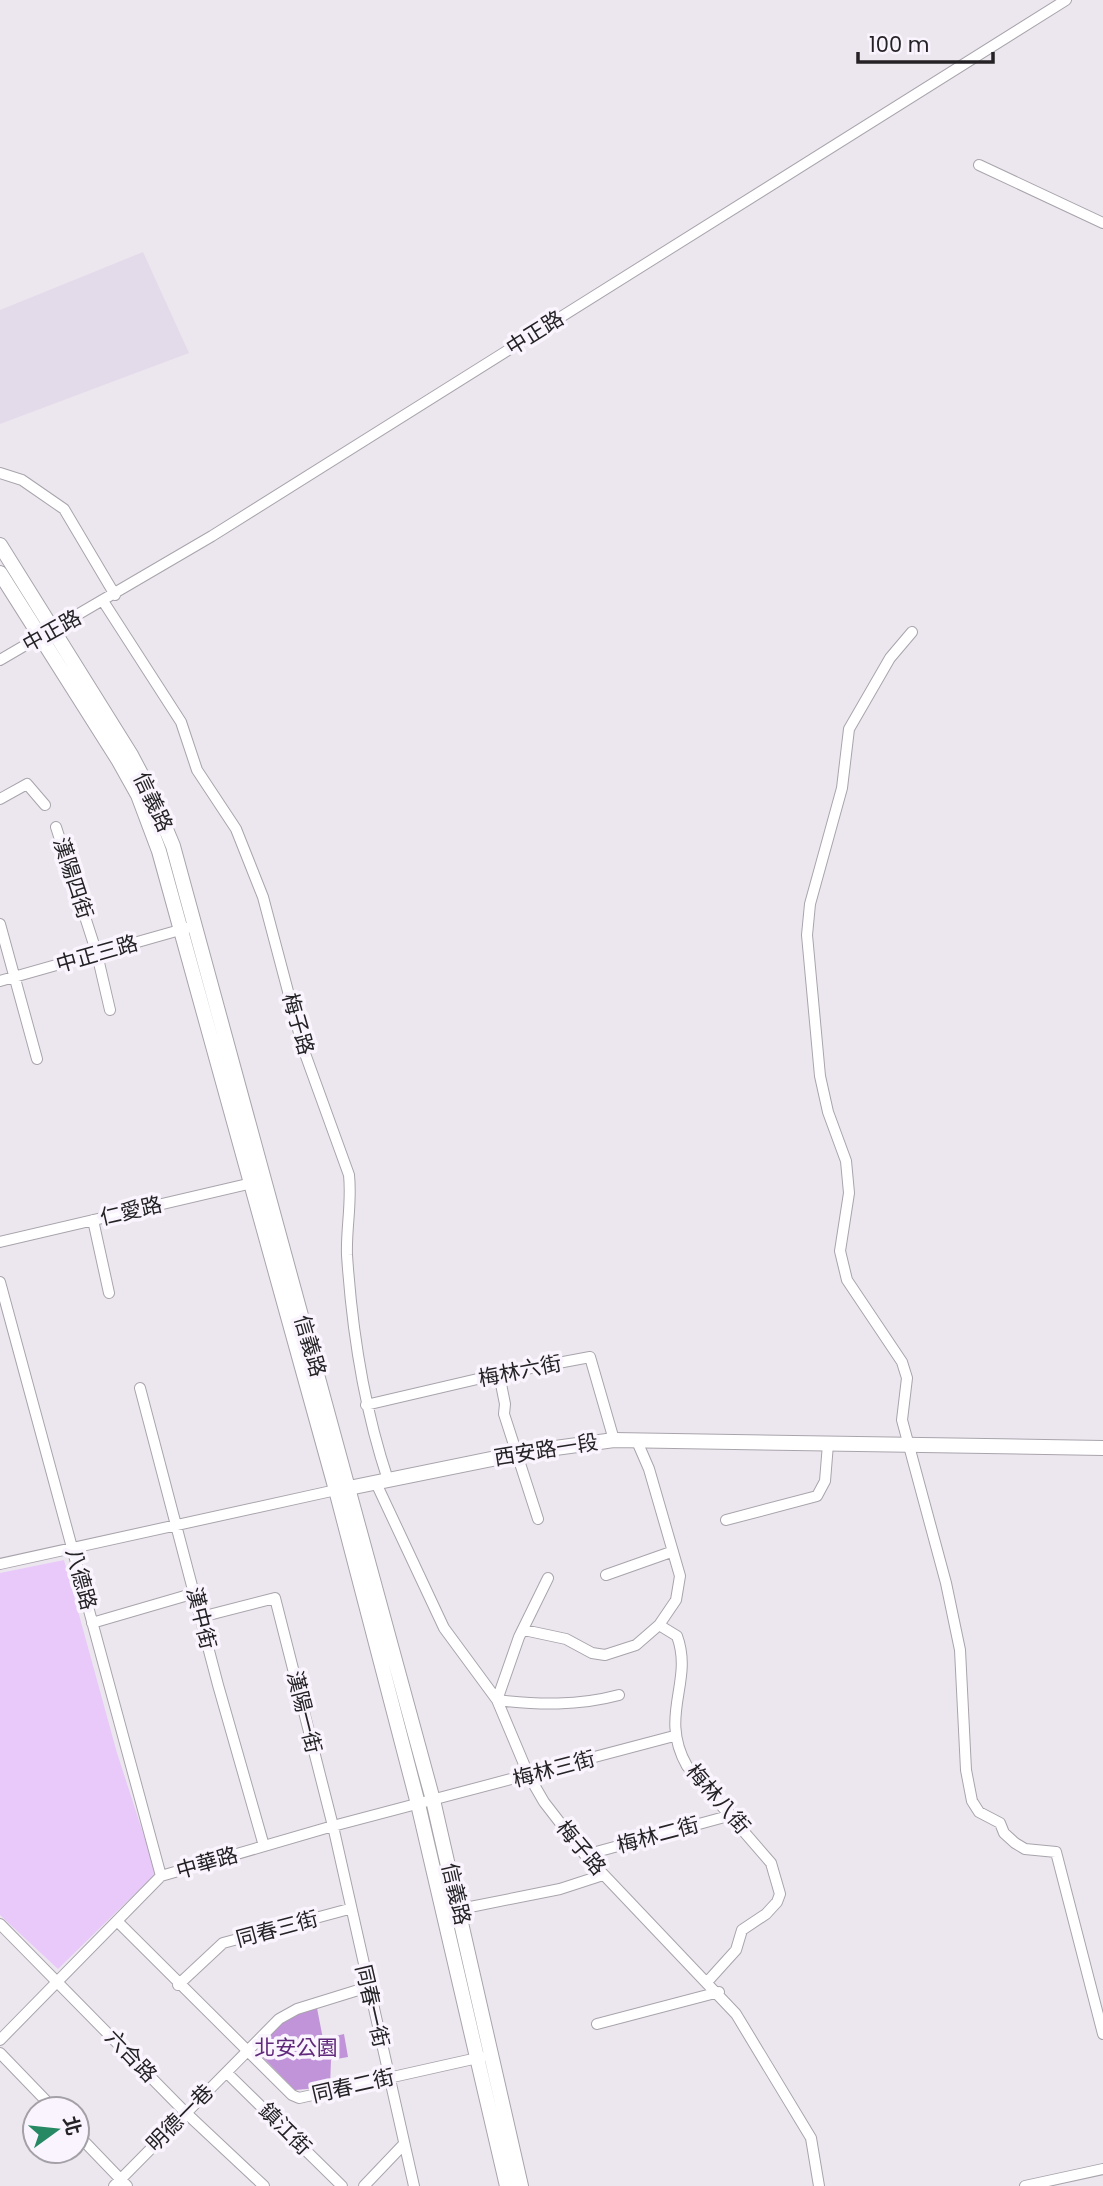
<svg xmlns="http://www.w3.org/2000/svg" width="1103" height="2186" font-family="Poppins,'Noto Sans TC',sans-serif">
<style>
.built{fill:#e4dbea}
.green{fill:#e8c9fa}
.forest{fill:#c194da}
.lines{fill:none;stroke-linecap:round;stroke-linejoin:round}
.minor-casing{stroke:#a9a4ac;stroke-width:12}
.major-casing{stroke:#a9a4ac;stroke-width:16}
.minor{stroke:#fff;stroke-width:10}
.major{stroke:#fff;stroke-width:14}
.labels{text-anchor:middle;stroke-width:7;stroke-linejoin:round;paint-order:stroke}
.street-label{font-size:21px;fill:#242225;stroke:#f9f4fd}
.park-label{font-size:21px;fill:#5f287a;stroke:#f9f4fd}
</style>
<rect width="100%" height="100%" fill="#ece7ef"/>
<path class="built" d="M143,252L189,353L0,424V310Z"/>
<path class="green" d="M64,1560L117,1753L156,1873L58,1969L0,1915V1573Z"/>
<path class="forest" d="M317,2008L323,2039L344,2034L348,2057L331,2060L330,2087L295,2090L255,2049L282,2017Z"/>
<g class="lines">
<g class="minor-casing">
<path id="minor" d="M979,165L1103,223
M0,473L22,480L64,509L115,595
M103,601L181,722L197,770L236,829L263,897L303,1048L349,1175C352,1203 346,1228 347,1255C352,1331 364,1408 388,1480
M912,632L890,658L849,729L842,788L810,904L807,935L820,1076L828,1112L846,1161L849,1193L840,1251L847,1280L902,1362L907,1378L902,1420L946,1583L960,1650L966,1770L972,1801L979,1812L1000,1823L1004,1833L1015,1843L1025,1849L1056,1852L1103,2034
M0,660L212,536L1066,0
M0,799L27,784L45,805
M56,827L97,954L110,1010
M0,924L37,1059
M0,981L194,926
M93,1220L109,1293
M0,1242L256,1182
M0,1282L161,1876
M499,1374L505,1404L504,1414L538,1519
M140,1388L218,1685L264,1846
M366,1405L499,1374L590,1357L614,1440
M636,1439L649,1469L680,1576L676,1600L659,1625L677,1636C694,1682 658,1715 687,1766L771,1863L780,1894L777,1902L766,1914L742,1930L736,1950L708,1981
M376,1483L444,1628L497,1700L529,1776L544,1802L585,1855L736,2014L811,2138L819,2186
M726,1520L817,1496L825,1481L828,1444
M0,1564L336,1490
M606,1575L671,1552
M548,1578L519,1637L497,1700C538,1705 578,1706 619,1695
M201,1617L275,1598L333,1826L414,2186
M92,1623L195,1593
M524,1630L566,1639L592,1653L605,1655L636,1645L659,1625
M585,1855L732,1815
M460,1909L560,1889L603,1875
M117,1921L292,2095L299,2098L482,2057
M0,1924L185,2112L264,2186
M178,1985L223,1943L349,1909
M597,2024L719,1992
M0,2040L161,1876L333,1826L674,1736
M0,2053L54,2109
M227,2073L342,2186
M77,2134L127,2186
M114,2186L279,2019L297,2009L368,1987
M364,2186L404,2144
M1025,2186L1103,2169"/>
</g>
<g class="major-casing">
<path id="major" d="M0,545L131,755L150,791L173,846L433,1800L521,2186
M0,573L119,761L138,795L159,851L336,1490L418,1804L507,2186
M344,1489L526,1452L614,1440L1103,1448"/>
</g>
<use href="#minor" class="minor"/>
<use href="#major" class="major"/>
</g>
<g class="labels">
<g class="street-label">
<text transform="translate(535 333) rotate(-32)" y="7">中正路</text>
<text transform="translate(52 631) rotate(-29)" y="7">中正路</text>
<text transform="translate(153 802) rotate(65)" y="7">信義路</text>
<text transform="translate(73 878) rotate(72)" y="7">漢陽四街</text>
<text transform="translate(97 954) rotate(-16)" y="7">中正三路</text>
<text transform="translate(298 1024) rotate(74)" y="7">梅子路</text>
<text transform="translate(131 1211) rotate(-13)" y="7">仁愛路</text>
<text transform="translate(310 1346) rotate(74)" y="7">信義路</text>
<text transform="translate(520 1371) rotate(-11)" y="7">梅林六街</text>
<text transform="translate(546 1450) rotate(-9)" y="7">西安路一段</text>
<text transform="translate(81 1579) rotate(75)" y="7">八德路</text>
<text transform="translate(201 1618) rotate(76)" y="7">漢中街</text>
<text transform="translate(304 1712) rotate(76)" y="7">漢陽一街</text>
<text transform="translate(554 1769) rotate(-15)" y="7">梅林三街</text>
<text transform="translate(718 1799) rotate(49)" y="7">梅林八街</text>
<text transform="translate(658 1835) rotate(-15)" y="7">梅林二街</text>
<text transform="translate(581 1848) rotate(50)" y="7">梅子路</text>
<text transform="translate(207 1863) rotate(-16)" y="7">中華路</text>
<text transform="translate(456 1894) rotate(77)" y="7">信義路</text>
<text transform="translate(277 1929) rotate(-15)" y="7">同春三街</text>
<text transform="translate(372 2006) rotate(77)" y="7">同春一街</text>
<text transform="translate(131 2056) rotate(46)" y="7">六合路</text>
<text transform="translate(353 2086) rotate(-13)" y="7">同春二街</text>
<text transform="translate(180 2118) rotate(-45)" y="7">明德一巷</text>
<text transform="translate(285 2129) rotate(45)" y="7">鎮江街</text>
</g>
<g class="park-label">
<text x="296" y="2055">北安公園</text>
</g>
</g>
<g transform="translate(56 2130) rotate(75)"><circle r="33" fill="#f9f4fd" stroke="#a4a0a7" stroke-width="2"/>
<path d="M0-5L12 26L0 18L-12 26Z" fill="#268963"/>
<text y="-10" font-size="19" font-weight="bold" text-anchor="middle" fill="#242225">北</text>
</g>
<path d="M858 52v10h135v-10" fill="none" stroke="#242225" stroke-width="3.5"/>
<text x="869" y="52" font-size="21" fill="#242225" stroke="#f9f4fd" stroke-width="5" paint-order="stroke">100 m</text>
</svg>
